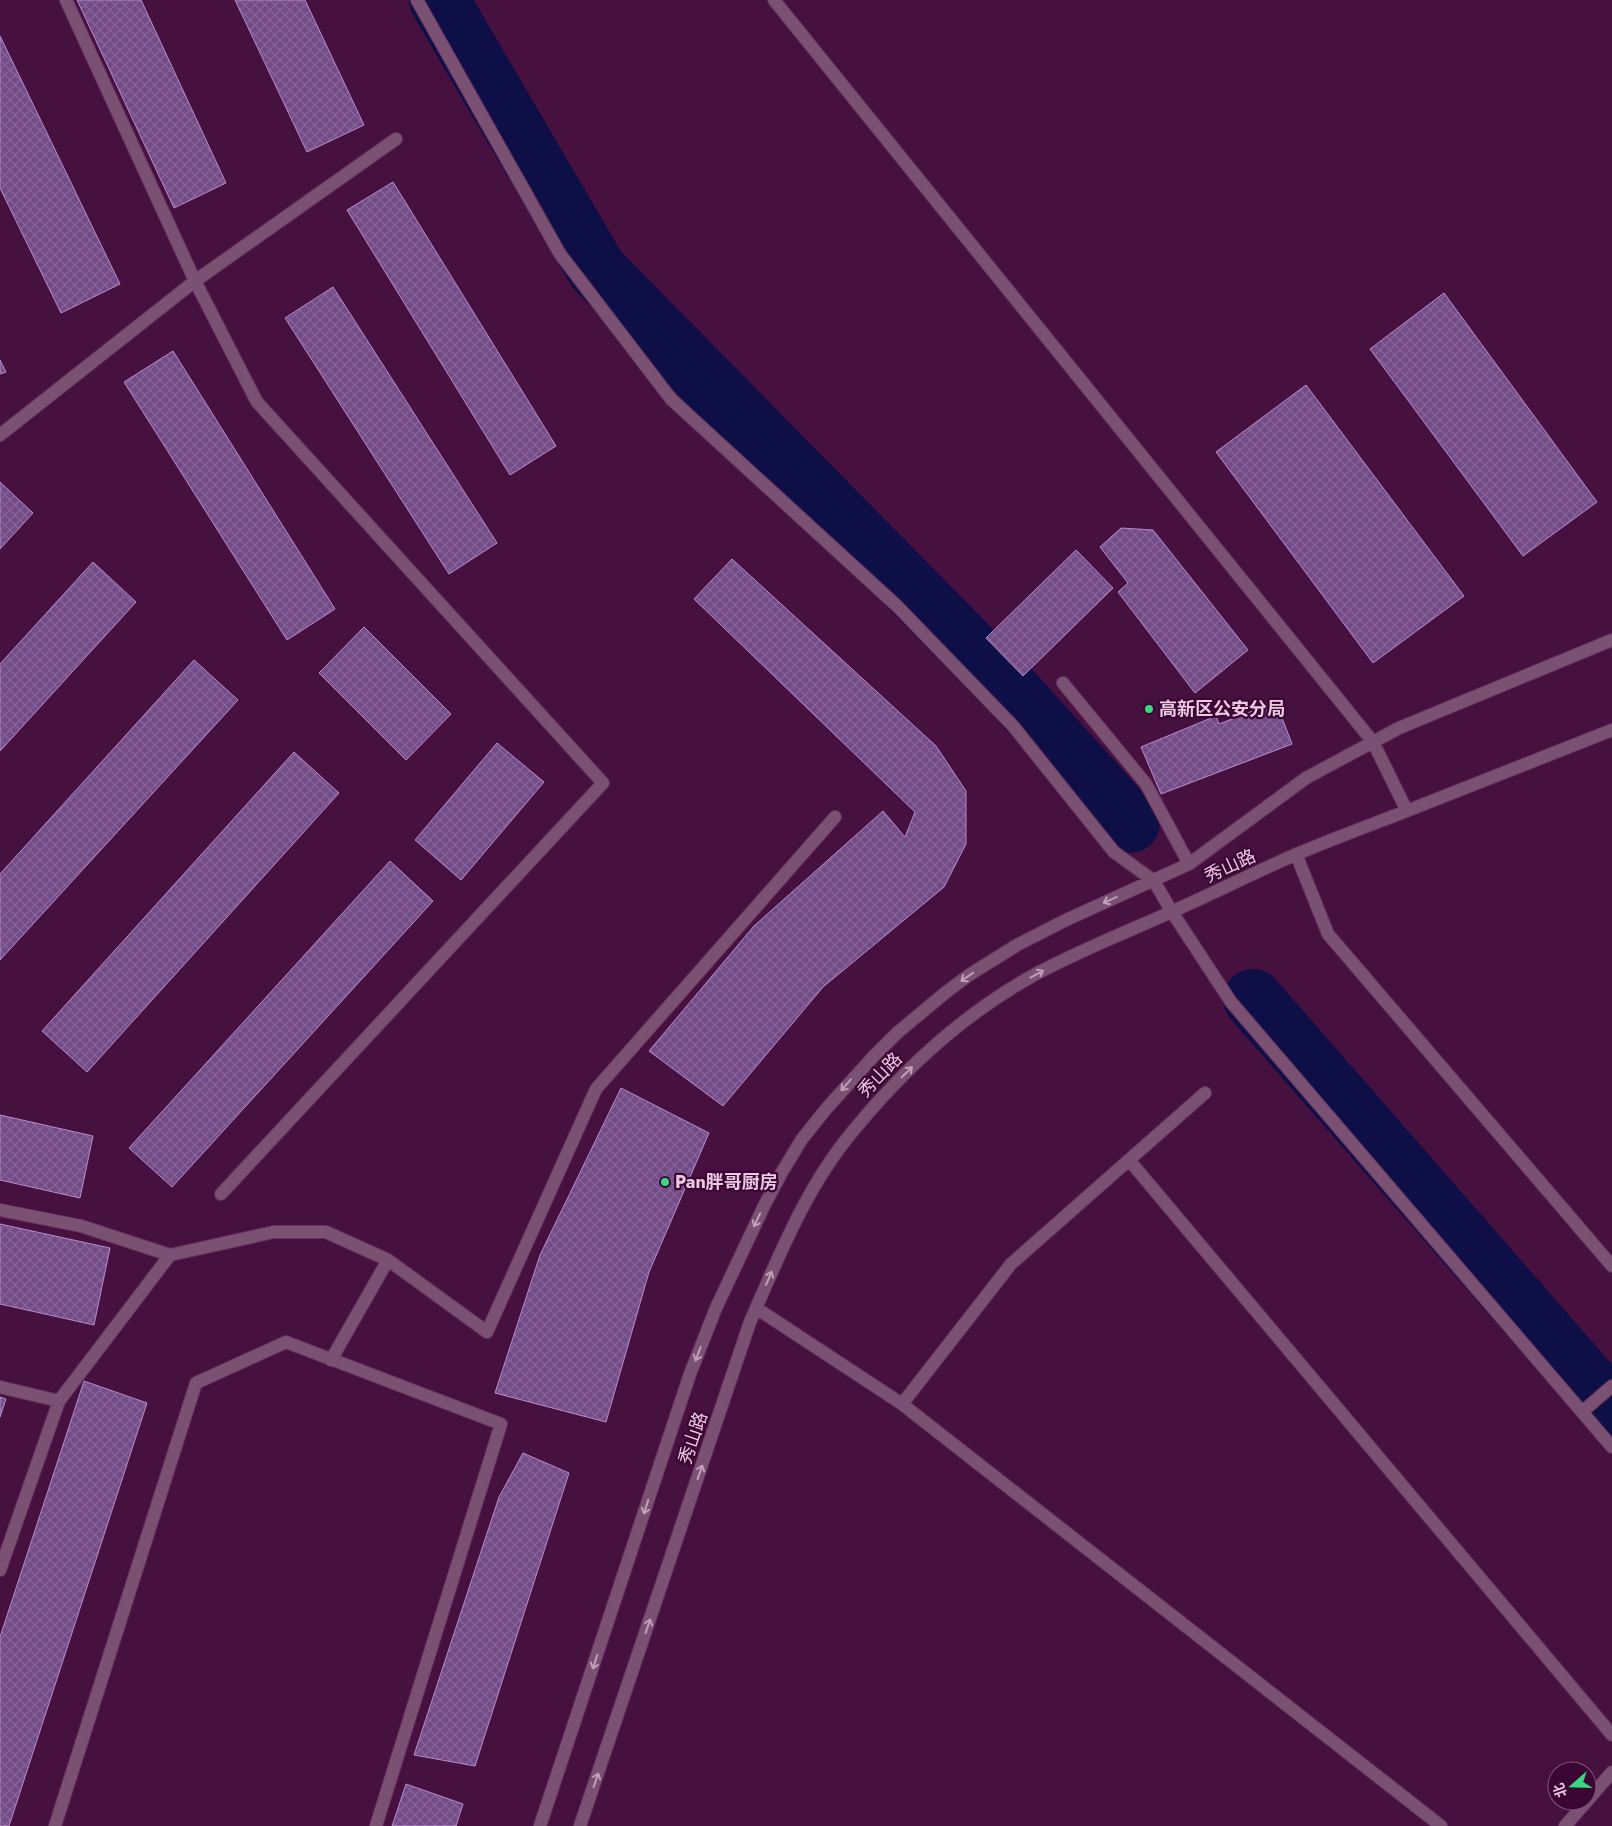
<svg xmlns="http://www.w3.org/2000/svg" width="1612" height="1826" font-family="Jost,'Noto Sans SC',sans-serif">
<style>
.lines{fill:none;stroke-linecap:round;stroke-linejoin:round}
.river{stroke:#0f0f48;stroke-width:60}
.building{fill:url(#building-cross-hatch);stroke:#b68ccb}
.minor-casing{stroke:#64325d;stroke-width:14}
.minor{stroke:#7a5172;stroke-width:12}
.oneway{stroke:#c39fbb}
.poi-dot{fill:#37d880;stroke:#3b0534;stroke-width:2}
.labels{text-anchor:middle;stroke-width:4.5;stroke-linejoin:round;paint-order:stroke}
.poi-label{font-size:18px;font-weight:bold;fill:#ebc9e3;stroke:#3b0534;text-anchor:start}
.street-label{font-size:18px;fill:#ebc9e3;stroke:#3b0534}
</style>
<defs>
<pattern id="building-cross-hatch" width="8" height="8" patternUnits="userSpaceOnUse" patternTransform="scale(1.25)"><rect width="8" height="8" fill="#734b86"/><path d="M0 0l8 8M0 8l8-8" fill="none" stroke="#876497"/></pattern>
</defs>
<rect width="100%" height="100%" fill="#46113f"/>
<g class="lines">
<path class="river" d="M439,0L597,270L1007,686L1130,823
M1253,999L1612,1410"/>
</g>
<path class="building" d="M77,0H141L226,183L174,208Z
M235,0H305L364,125L307,152Z
M0,36L120,284L61,313L0,188Z
M393,182L556,446L510,475L347,210Z
M333,287L497,543L449,574L285,318Z
M1444,293L1597,502L1523,556L1370,349Z
M173,351L335,609L287,640L124,382Z
M0,360L6,372L0,374Z
M1306,385L1464,596L1373,663L1216,452Z
M0,482L33,513L0,549Z
M1121,528L1153,530L1248,650L1195,693L1118,592L1128,583L1100,547Z
M1076,550L1113,588L1023,676L986,638Z
M732,559L936,746L966,791V844L944,887L823,987L723,1106L649,1051L754,926L883,811L905,837L915,812L694,599Z
M93,562L136,602L0,751V664Z
M364,627L451,714L406,760L319,673Z
M194,660L238,700L0,960V874Z
M1276,702L1292,744L1161,794L1141,747L1216,716L1219,724Z
M497,743L544,782L461,880L415,840Z
M294,752L339,793L87,1072L42,1031Z
M390,861L433,901L172,1187L129,1148Z
M621,1088L709,1133L649,1272L606,1422L495,1393L540,1255Z
M0,1115L93,1136L80,1198L0,1180Z
M0,1224L110,1248L94,1325L0,1304Z
M84,1381L147,1403L9,1826H0V1637Z
M0,1397L6,1399L0,1417Z
M523,1453L569,1473L475,1766L414,1755L499,1497Z
M406,1784L463,1804L456,1826H392Z"/>
<g class="lines">
<g class="minor-casing">
<path id="minor" d="M66,0L195,281L257,402L603,783L221,1194
M417,0L560,254L671,399L897,606L1013,726L1114,852L1154,881L1172,912L1231,1002L1612,1447
M774,0L1373,742L1407,811
M0,435L195,281L396,139
M1063,683L1146,784L1189,864
M1296,854L1328,934L1612,1266
M1129,1160L1612,1735
M0,1210L81,1226L170,1255
M756,1308L902,1404L1441,1826
M331,1360L388,1260
M0,1387L59,1401
M902,1404L1011,1264L1205,1093
M1582,1412L1612,1386
M0,1570L59,1401L170,1255L274,1232H326L388,1260L487,1332L596,1089L835,817
M1587,1801L1612,1772
M55,1826L196,1383L286,1342L501,1424L376,1826
M540,1826L690,1374L716,1308L764,1206L782,1172L802,1139L826,1109L873,1057L897,1033L945,993L969,975L1017,945L1066,920L1189,864L1306,778L1399,728L1612,640
M580,1826L750,1322C779,1256 806,1187 853,1131C903,1070 965,1013 1034,975C1086,947 1140,927 1193,902C1228,886 1262,869 1297,854C1332,839 1368,826 1404,812C1473,785 1543,757 1612,730
M1565,1826L1587,1801"/>
</g>
<use href="#minor" class="minor"/>
</g>
<defs><path id="oneway-shaft" d="M-6 0H5M1.5-3L5.5 0L1.5 3" fill="none" stroke-width="1.6" stroke-linecap="round" stroke-linejoin="round" transform="scale(1.25)"/></defs>
<g class="oneway">
<use href="#oneway-shaft" transform="translate(1110 900) rotate(156)"/>
<use href="#oneway-shaft" transform="translate(1037 974) rotate(-28)"/>
<use href="#oneway-shaft" transform="translate(967 977) rotate(145)"/>
<use href="#oneway-shaft" transform="translate(907 1072) rotate(-44)"/>
<use href="#oneway-shaft" transform="translate(846 1085) rotate(131)"/>
<use href="#oneway-shaft" transform="translate(757 1220) rotate(115)"/>
<use href="#oneway-shaft" transform="translate(769 1278) rotate(-67)"/>
<use href="#oneway-shaft" transform="translate(698 1354) rotate(111)"/>
<use href="#oneway-shaft" transform="translate(700 1472) rotate(-71)"/>
<use href="#oneway-shaft" transform="translate(646 1507) rotate(108)"/>
<use href="#oneway-shaft" transform="translate(648 1626) rotate(-71)"/>
<use href="#oneway-shaft" transform="translate(595 1662) rotate(108)"/>
<use href="#oneway-shaft" transform="translate(596 1780) rotate(-71)"/>
</g>
<g class="poi-dot">
<circle cx="1149" cy="709" r="5"/>
<circle cx="665" cy="1182" r="5"/>
</g>
<g class="labels">
<g class="poi-label">
<text x="1159" y="715">高新区公安分局</text>
<text x="675" y="1188">Pan胖哥厨房</text>
</g>
<g class="street-label">
<text transform="translate(1230 866) rotate(-25)" y="6">秀山路</text>
<text transform="translate(880 1075) rotate(-46)" y="6">秀山路</text>
<text transform="translate(693 1438) rotate(-71)" y="6">秀山路</text>
</g>
</g>
<g transform="translate(1572 1786) rotate(250)"><circle r="24" fill="#3b0534" stroke="#81537a"/>
<path d="M0-4L9 19L0 12L-9 19Z" fill="#37d880"/>
<text y="-8" font-size="14" font-weight="bold" text-anchor="middle" fill="#ebc9e3">北</text>
</g>
</svg>
